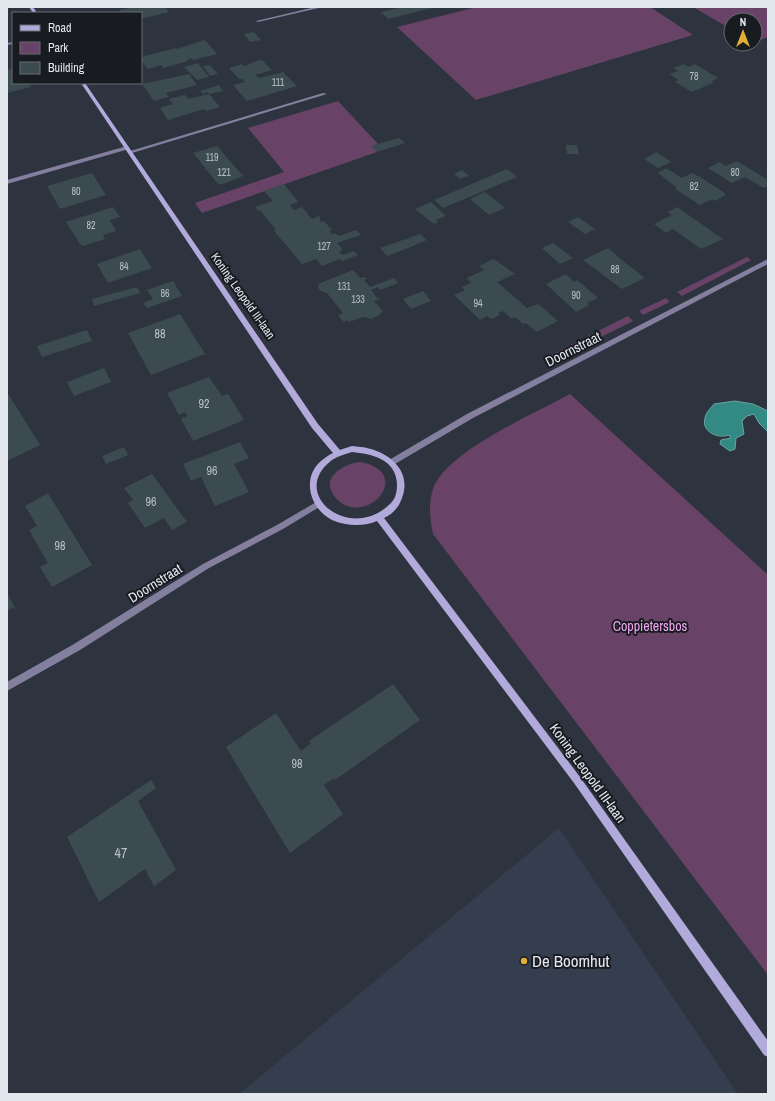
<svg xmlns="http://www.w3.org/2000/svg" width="775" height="1101" font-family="'Archivo Narrow',sans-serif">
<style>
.built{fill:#343e4e}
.green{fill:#684367}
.water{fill:#338983;stroke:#68a6a3}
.building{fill:#3c4b50}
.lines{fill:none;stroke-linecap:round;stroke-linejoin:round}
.lane{fill:#847f9e;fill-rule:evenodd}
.street{fill:#847f9e;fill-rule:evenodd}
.secondary{fill:#b2aada;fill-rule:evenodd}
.poi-dot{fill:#e2af34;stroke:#181b20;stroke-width:1.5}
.labels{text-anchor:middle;stroke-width:4;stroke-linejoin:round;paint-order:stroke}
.far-number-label{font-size:10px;fill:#b9c1c7}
.far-street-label{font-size:12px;fill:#e3e8ef;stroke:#181b20}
.number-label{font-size:12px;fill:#b9c1c7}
.street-label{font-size:14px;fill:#e3e8ef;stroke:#181b20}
.park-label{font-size:14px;fill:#f4a7f3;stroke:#181b20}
.near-number-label{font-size:14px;fill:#b9c1c7}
.near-poi-label{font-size:17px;fill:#e3e8ef;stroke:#181b20;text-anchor:start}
</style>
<rect width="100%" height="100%" fill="#2d343f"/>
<path class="built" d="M559,828L738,1094H239Z"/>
<path class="green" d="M477,7H650L693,35L476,100L397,27Z
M693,7H768V37L755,42V20H731V29Z
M338,101L378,144L372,146L377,152L202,213L195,203L284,172L248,128Z
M747,257L751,260L682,296L677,292Z
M666,298L670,302L643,315L639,311Z
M628,316L633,321L593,341L588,336Z
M578,341L583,346L554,360L549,356Z
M570,394L768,575V975L433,534C430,519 428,504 433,489C445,452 536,413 570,394Z
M361,462C417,474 363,531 335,497C319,478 344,463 361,462Z"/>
<path class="water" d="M735,401L753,404L768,411V432L759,423L754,414L747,416L742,421L744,434L736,438L735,449L730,451L720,444L721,440L731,438L729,435C718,439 701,432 705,418C706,412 711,408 714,404Z"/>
<path class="building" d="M134,7H165L169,12L141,19V13H118L121,12L120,10Z
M403,7H431L432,8L388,19L381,12Z
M254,32L261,40L250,42L244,34Z
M205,40L217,54L193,60L192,58L186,60L188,61L163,68L161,65L148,69L141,60V57L176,48L177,49Z
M259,60L263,61L272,70L255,75L259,78L283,72L297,86L247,101L233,85L245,82L242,79H239L229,68L242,64L244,66Z
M198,63L209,77L197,80L184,67Z
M684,64L689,67L695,64L718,78L712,81L715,82L692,92L675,82L679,80L669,74L679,71L673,68Z
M210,65L218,74L210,76L203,66Z
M13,69V83H29L31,87L7,93V70Z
M189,74L197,85L166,93L169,97L154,101L142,84Z
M219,85L223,91L209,94L208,92L203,94L200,91Z
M209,94L220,107L206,111L204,109L168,120L160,108L173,104L169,99L185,95L189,99Z
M399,138L405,143L377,152L371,146Z
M566,145H577L579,154H567Z
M217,146L243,176L223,184H218L193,153Z
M657,152L671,162L658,168L644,159Z
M737,161L768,180V186L764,188L745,177L732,183L708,168L719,162L726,166Z
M666,168L682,178L692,173L700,177L725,193H723L726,195L715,201L712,199L700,205L675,189L677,188L658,173Z
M507,169L517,177L443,208L434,200Z
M462,170L469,176L460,179L454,174Z
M92,173L106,195L60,209L47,186Z
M284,184L298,202L290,205L294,210L302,207L312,219L319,216L321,222L324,221L332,230L330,231L331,234L334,233L339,236L356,230L361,235L337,243L343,250L339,251L342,255L354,251L358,255L342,261L340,259L322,266L316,259L302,264L274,231L276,230L260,210L258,211L255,207L273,201L264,191Z
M485,192L505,208L489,215L470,199Z
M431,202L446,216L436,220L438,222L434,224L415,209Z
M113,207L120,217L110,220L116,231L103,235L105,239L83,246L80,244L66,222Z
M677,207L723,239L701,249L673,229L666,233L654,224L672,215L668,212Z
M578,217L595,229L585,234L568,222Z
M420,234L427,240L406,249L387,256L380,248Z
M553,243L573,258L560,264L542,248Z
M608,248L623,261L645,278L622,289L583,260Z
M140,249L152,268L108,283L97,264Z
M494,259L515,274L497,282L527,308L538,304L558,321L537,332L526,323L523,324L515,317L512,319L503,311L498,313L500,315L491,319L487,316L480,320L454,295L465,290L462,287L471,283L467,278L484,270L479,266Z
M353,270L360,278L365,277L367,279L364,280L370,287L394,278L398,283L380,290L378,287L371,290L377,298H381L374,301L383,311L379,315L371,319L363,317L349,322L347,320L344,322L338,316L343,313L327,293L319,290L318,284Z
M566,274L574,282L577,280L598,298L587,303L589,305L576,312L546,284Z
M173,281L182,296L147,308L143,303L153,299L147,290Z
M137,287L140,293L94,306L92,299Z
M423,291L431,301L411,309L403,299Z
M180,314L205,354L151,375L128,333Z
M87,330L92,341L42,357L37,346Z
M104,368L111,382L74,396L67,382Z
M209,377L222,396L228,394L244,420L193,441L181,419L187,416L185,412L179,415L167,393Z
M7,392L40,445L7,461Z
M240,442L249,458L234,464L249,492L215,506L201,477L191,481L183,464Z
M124,447L128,455L106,464L102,456Z
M152,474L187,522L172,530L164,518L145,528L128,503L133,500L124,488Z
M48,493L92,565L52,587L40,567L48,563L29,530L37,526L25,506Z
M7,593L15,608L13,609V607L7,611Z
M393,684L420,720L335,780L334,778L324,785L343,814L290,853L226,747L276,713L301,751L311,743L309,741Z
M151,780L156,788L138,801L176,870L154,886L145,869L99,902L67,837Z"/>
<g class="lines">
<path class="lane" d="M315,7H323L258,22L256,21Z
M13,42V44L7,45V43Z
M127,146L129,147V149L7,184V180Z"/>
<path class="street" d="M323,93L327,94L132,153L127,152Z
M768,259V264L473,418L395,464H389L388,462L389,460L467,414Z
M318,501L321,502L322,504L321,506L283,529L209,568L80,650L7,691V682L74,644L203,564L277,525Z"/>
<path class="secondary" d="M29,7H33L37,13H33Z
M81,83H85L318,424L340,450C343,449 348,447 352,446C354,446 358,447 361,447C386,450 413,469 402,498C399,507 393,514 384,518L580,777L768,1041V1057L764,1055L574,783L377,521C364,527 346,526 332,520C310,509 301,478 321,461C325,458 328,455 333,453L312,428ZM352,452C372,454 396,459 397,484C397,491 396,498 391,503C351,544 287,494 332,460C338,456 346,454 352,452Z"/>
</g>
<circle class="poi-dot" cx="524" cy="961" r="4"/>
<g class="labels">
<g class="far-number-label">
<text x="694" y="80">78</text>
<text x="278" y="86">111</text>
<text x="212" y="161">119</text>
<text x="224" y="176">121</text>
<text x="735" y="176">80</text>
<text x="694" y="190">82</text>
<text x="76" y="195">80</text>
<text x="91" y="229">82</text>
<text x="324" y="250">127</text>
<text x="124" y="270">84</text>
<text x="615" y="273">88</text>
<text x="344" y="290">131</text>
<text x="165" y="297">86</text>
<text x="576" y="299">90</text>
<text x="358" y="303">133</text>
<text x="478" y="307">94</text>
</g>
<g class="far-street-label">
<text transform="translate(243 296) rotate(55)" y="4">Koning Leopold III-laan</text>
</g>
<g class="number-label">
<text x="160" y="338">88</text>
<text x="204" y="408">92</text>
<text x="212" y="475">96</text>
<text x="151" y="506">96</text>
<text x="60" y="550">98</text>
<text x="297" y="768">98</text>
</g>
<g class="street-label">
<text transform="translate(573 349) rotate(-27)" y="5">Doornstraat</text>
<text transform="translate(155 583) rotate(-32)" y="5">Doornstraat</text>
<text transform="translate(588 773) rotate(54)" y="5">Koning Leopold III-laan</text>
</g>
<g class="park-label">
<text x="650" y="631">Coppietersbos</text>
</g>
<g class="near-number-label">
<text x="121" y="858">47</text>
</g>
<g class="near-poi-label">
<text x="532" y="967">De Boomhut</text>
</g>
</g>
<rect width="775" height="1101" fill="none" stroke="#e3e8ef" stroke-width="16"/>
<rect x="12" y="12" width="130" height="72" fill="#181b20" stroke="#696d73"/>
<rect x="20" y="25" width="20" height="6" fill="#b2aada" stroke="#696d73"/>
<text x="48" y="32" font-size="12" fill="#e3e8ef">Road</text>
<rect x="20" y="42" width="20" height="12" fill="#684367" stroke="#696d73"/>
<text x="48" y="52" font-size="12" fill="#e3e8ef">Park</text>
<rect x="20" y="62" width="20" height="12" fill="#3c4b50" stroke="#696d73"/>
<text x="48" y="72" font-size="12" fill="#e3e8ef">Building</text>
<g transform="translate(743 32)"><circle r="19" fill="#181b20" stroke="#696d73"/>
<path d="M0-3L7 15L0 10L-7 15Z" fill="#e2af34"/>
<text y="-6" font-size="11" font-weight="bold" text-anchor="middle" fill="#e3e8ef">N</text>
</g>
</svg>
